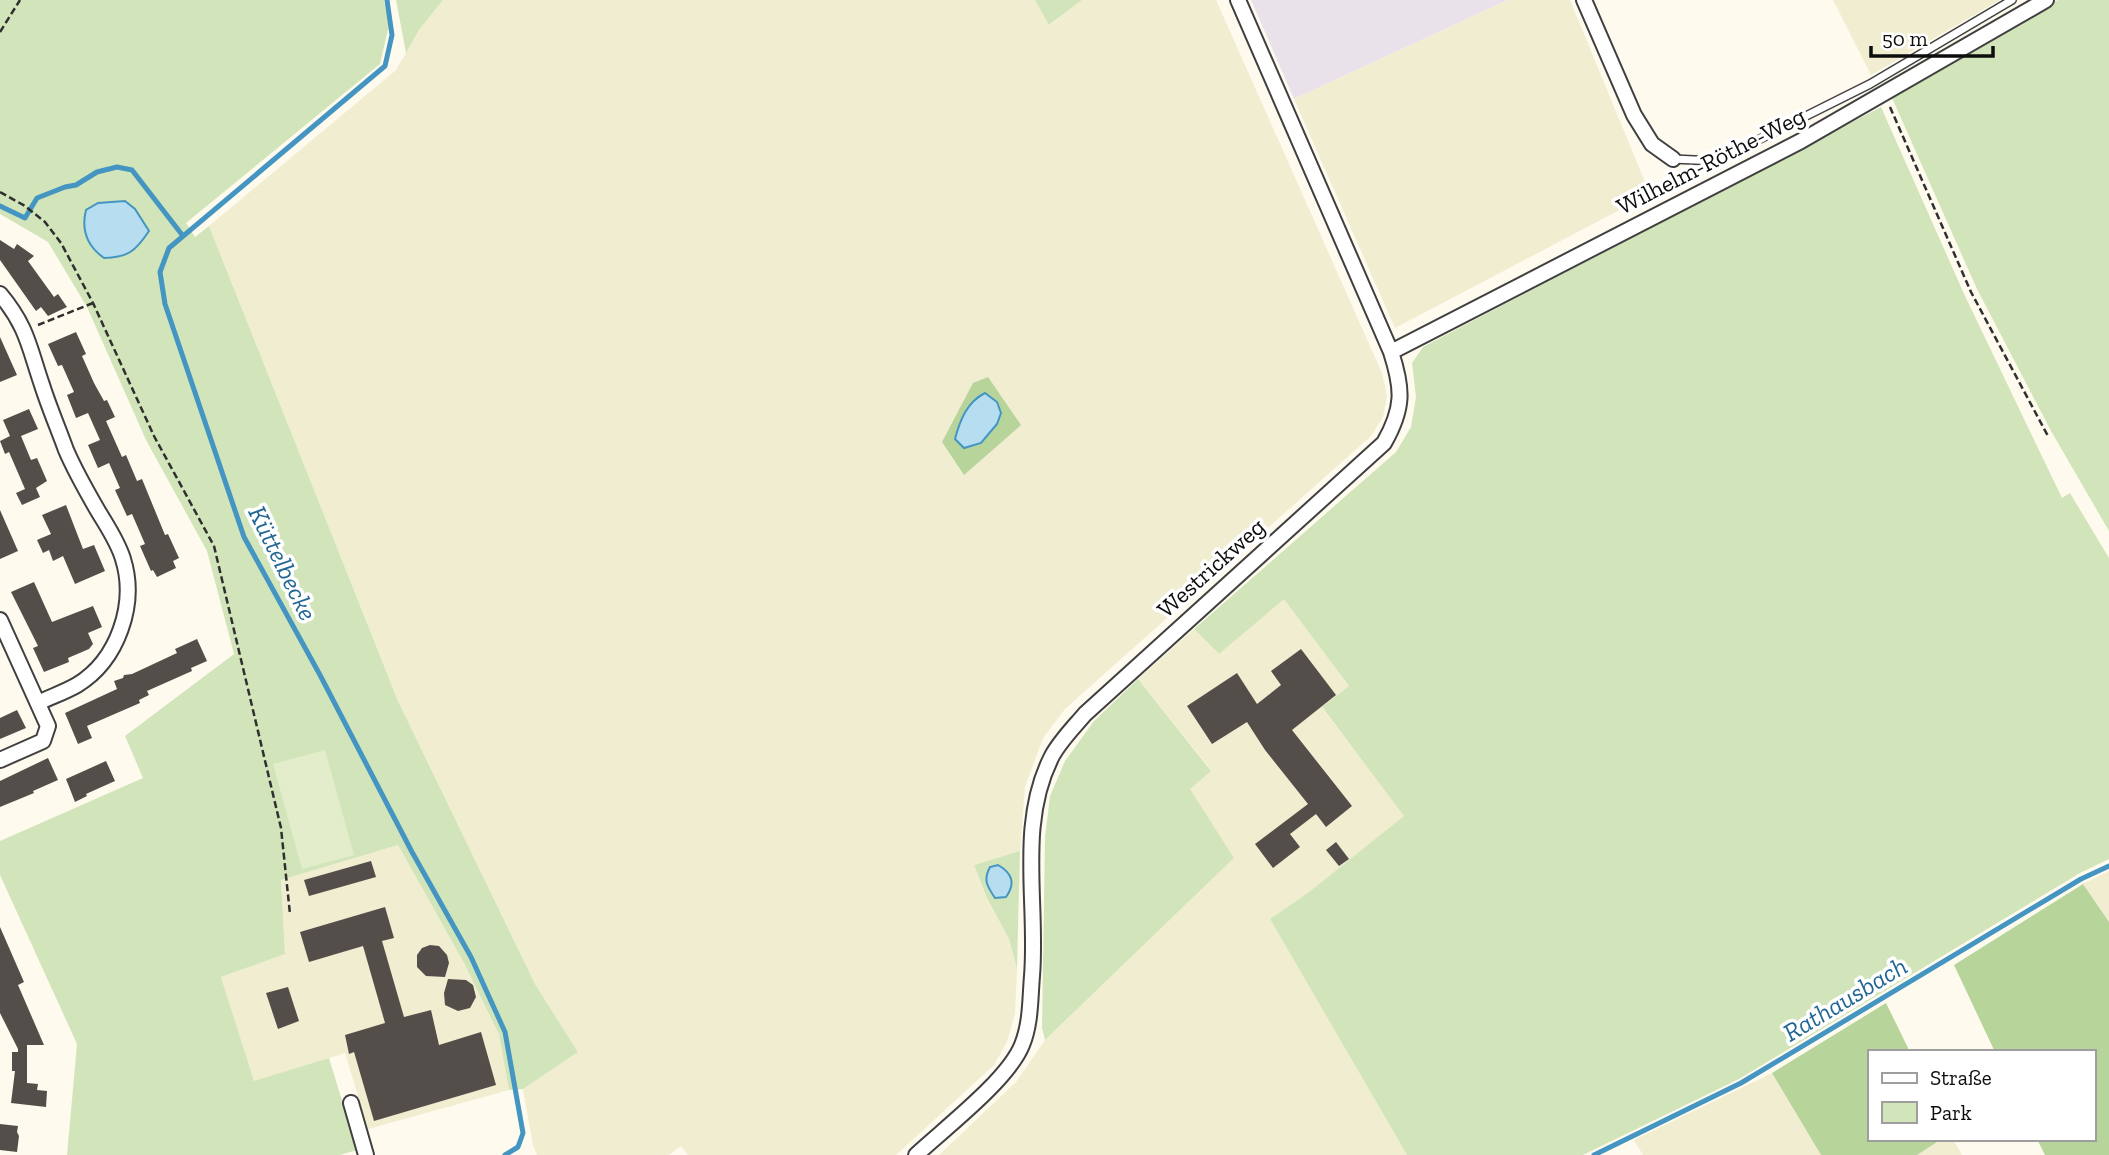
<svg xmlns="http://www.w3.org/2000/svg" width="2109" height="1155" font-family="'Zilla Slab',serif">
<style>
.industrial{fill:#e9e2eb}
.farmland{fill:#f1edd0}
.green{fill:#d2e5ba}
.forest{fill:#b7d49b}
.pitch{fill:#e3edcb}
.water{fill:#b7ddf1;stroke:#4495c2;stroke-width:2}
.lines{fill:none;stroke-linecap:round;stroke-linejoin:round}
.stream{stroke:#4495c2;stroke-width:5}
.building{fill:#544e4a}
.service-casing{stroke:#404040;stroke-width:10}
.minor-casing{stroke:#404040;stroke-width:18}
.path{stroke:#2f2f2f;stroke-width:2.5;stroke-dasharray:7 3.5;stroke-linecap:butt}
.service{stroke:#fff;stroke-width:7}
.minor{stroke:#fff;stroke-width:14}
.labels{text-anchor:middle;stroke-width:7;stroke-linejoin:round;paint-order:stroke}
.street-label{font-size:24px;fill:#0d0d0d;stroke:#fff}
.water-label{font-size:26px;font-style:italic;fill:#216694;stroke:#fff}
</style>
<rect width="100%" height="100%" fill="#fefaee"/>
<path class="industrial" d="M1251,0H1508L1294,99Z"/>
<path class="farmland" d="M443,0H1035L1050,25L1082,0H1216L1382,373L1387,396L1383,417L1371,436L1065,709L1043,738L1025,787L1020,851L974,865L987,898L1009,939L1017,969L1015,1014L1007,1042L994,1065L896,1155H688L681,1146L669,1155H537L533,1145L523,1089L578,1052L535,984L398,701L209,226L396,70L419,30Z
M1508,0H1570L1650,194L1395,328L1294,99Z
M1833,0H2000L1871,75Z
M1284,598L1349,686L1322,708L1405,816L1309,892L1270,919L1407,1155H939L1016,1082L1045,1040L1234,858L1189,788L1211,770L1138,679L1194,629L1219,654Z
M398,845L464,963L500,1034L509,1090L368,1129L345,1053L254,1082L221,977L285,954L281,880Z
M2109,871V922L2083,884Z
M1772,1073L1821,1155H1643L1634,1140Z
M1943,1139H1953L1962,1155H1917Z"/>
<path class="green" d="M0,0H384L389,25L380,64L186,223L195,237L209,226L398,701L535,984L578,1052L523,1089L509,1090L499,1034L464,963L398,845L281,880L285,954L221,977L254,1081L329,1058L357,1150L340,1155H67L77,1044L0,875V841L143,778L125,736L234,654L207,551L146,440L87,307L48,242L0,214Z
M396,0H443L419,30L406,53Z
M1035,0H1082L1049,25Z
M2058,0H2109V531L2051,431L1977,289L1892,98Z
M1881,107L1965,296L2062,498L2070,493L2109,558V859L2080,873L1739,1079L1583,1155H1407L1270,919L1309,892L1404,816L1322,707L1349,686L1284,599L1219,654L1194,629L1396,452L1411,427L1416,397L1412,363L1423,347Z
M1138,679L1211,771L1190,789L1234,858L1045,1040L1042,1028L1045,837L1050,796L1065,761L1094,721Z
M1020,851L1017,969L1009,939L987,898L974,865Z"/>
<path class="forest" d="M988,377L1021,425L964,475L942,442L973,383Z
M2083,884L2109,922V1155H2045L2037,1139H2093V1052H1995L1954,965Z
M1886,1003L1910,1052H1869V1139H1942L1917,1155H1821L1772,1073Z"/>
<path class="pitch" d="M325,750L354,855L302,869L273,764Z"/>
<path class="water" d="M125,201L135,209L149,231C135,252 128,257 104,258C87,246 81,230 86,210L98,203Z
M985,393L997,402L1001,413L997,424L981,443L964,448L955,439C960,420 967,402 985,393Z
M998,865C1012,873 1016,883 1006,897L995,898C987,886 983,880 990,867Z"/>
<g class="lines">
<path class="stream" d="M387,0L392,35L385,66L169,248L160,272L165,304L244,537L320,675L412,852L471,957L505,1032L523,1133L518,1147L505,1155
M0,206L25,218L37,198L65,187L76,185L97,172L117,167L132,170L183,236
M1594,1155L1741,1083L2081,879L2109,866"/>
</g>
<path class="building" d="M0,240L14,249L17,244L34,256L28,261L54,297L58,294L67,307L48,316L41,307L36,311L0,260Z
M76,332L86,354L82,356L94,383L104,401L107,400L115,417L106,421L122,457L126,455L137,481L142,479L165,535L168,534L179,558L173,561L176,568L157,577L153,570L151,571L140,546L145,544L132,514L127,516L115,490L120,488L109,463L98,468L88,445L100,440L88,413L76,418L67,395L74,392L62,365L58,366L48,344Z
M0,337L17,375L0,382Z
M29,409L38,429L21,436L31,460L37,458L47,481L36,488L40,497L22,505L16,493L25,489L9,452L5,454L0,441L10,436L3,420Z
M66,505L83,549L94,545L105,571L75,584L63,556L53,561L49,550L43,553L37,540L51,534L42,515Z
M0,510L18,551L0,559Z
M34,582L52,622L93,606L102,627L88,633L93,644L89,649L68,658L69,662L44,672L33,648L38,646L11,592Z
M197,639L207,661L191,668L192,671L147,691L149,695L139,700L140,703L87,726L92,738L78,744L65,713L117,689L114,681L123,678L124,675L132,674L177,653L175,649Z
M1301,649L1336,695L1292,730L1352,806L1326,827L1316,814L1290,834L1300,847L1273,868L1255,844L1308,804L1265,750L1247,722L1212,744L1187,706L1237,673L1257,704L1281,685L1271,671Z
M17,710L26,728L0,739V718Z
M48,758L58,780L33,791L34,793L0,807V781Z
M106,761L115,781L86,794L87,796L75,802L66,779Z
M1336,842L1349,859L1339,866L1326,850Z
M371,861L376,877L309,896L304,880Z
M385,907L394,938L382,941L404,1017L431,1010L439,1045L481,1032L496,1085L374,1121L354,1052L349,1054L345,1035L385,1023L363,946L309,962L300,932Z
M0,927L24,982L18,985L44,1045H27V1083L38,1084L37,1090L47,1091L46,1107L11,1103L15,1071H12V1052H18V1049L0,1013Z
M430,945L439,946L447,955L449,963L445,977L426,976L417,967V955L422,948Z
M448,979L466,980L473,985L476,997L470,1008L458,1011L445,1005L444,993Z
M288,987L299,1021L278,1029L266,993Z
M0,1124L18,1126L17,1132L19,1136L17,1152L0,1150Z"/>
<g class="lines">
<g class="service-casing">
<path id="service" d="M1673,159L1716,161L1870,84L2012,0"/>
</g>
<g class="minor-casing">
<path id="minor" d="M1584,0L1634,115L1652,144L1673,159
M0,294C27,326 29,347 42,385C49,407 58,428 66,450C75,471 87,492 98,511C107,526 118,542 123,559C137,604 118,660 77,685C65,692 50,697 38,703
M1391,352L1801,141L2046,0
M0,620L48,726L43,741L0,760
M351,1103L366,1155
M916,1155C945,1128 1008,1080 1022,1045C1031,1023 1030,999 1032,976C1038,903 1017,824 1052,756C1060,741 1074,727 1085,714L1384,443C1404,408 1403,389 1391,352L1238,0"/>
</g>
<path class="path" d="M0,32L20,0
M1890,107L1971,292L2049,438
M0,192L25,206L45,222L61,243L93,303L154,436L214,546L281,828L290,914
M38,325L93,303"/>
<use href="#service" class="service"/>
<use href="#minor" class="minor"/>
</g>
<g class="labels">
<g class="street-label">
<text transform="translate(1711 161) rotate(-27)" y="8">Wilhelm-Röthe-Weg</text>
<text transform="translate(1211 568) rotate(-42)" y="8">Westrickweg</text>
</g>
<g class="water-label">
<text transform="translate(283 563) rotate(64)" y="9">Küttelbecke</text>
<text transform="translate(1845 999) rotate(-31)" y="9">Rathausbach</text>
</g>
</g>
<rect x="1868" y="1050" width="228" height="91" fill="#ffffff" stroke="#9e9e9e" stroke-width="2"/>
<rect x="1882" y="1073" width="35" height="10" fill="#ffffff" stroke="#9e9e9e" stroke-width="2"/>
<text x="1930" y="1085" font-size="21" fill="#0d0d0d">Straße</text>
<rect x="1882" y="1102" width="35" height="21" fill="#d2e5ba" stroke="#9e9e9e" stroke-width="2"/>
<text x="1930" y="1120" font-size="21" fill="#0d0d0d">Park</text>
<path d="M1871 46v10h122v-10" fill="none" stroke="#0d0d0d" stroke-width="3.5"/>
<text x="1882" y="46" font-size="21" fill="#0d0d0d" stroke="#ffffff" stroke-width="5" paint-order="stroke">50 m</text>
</svg>
